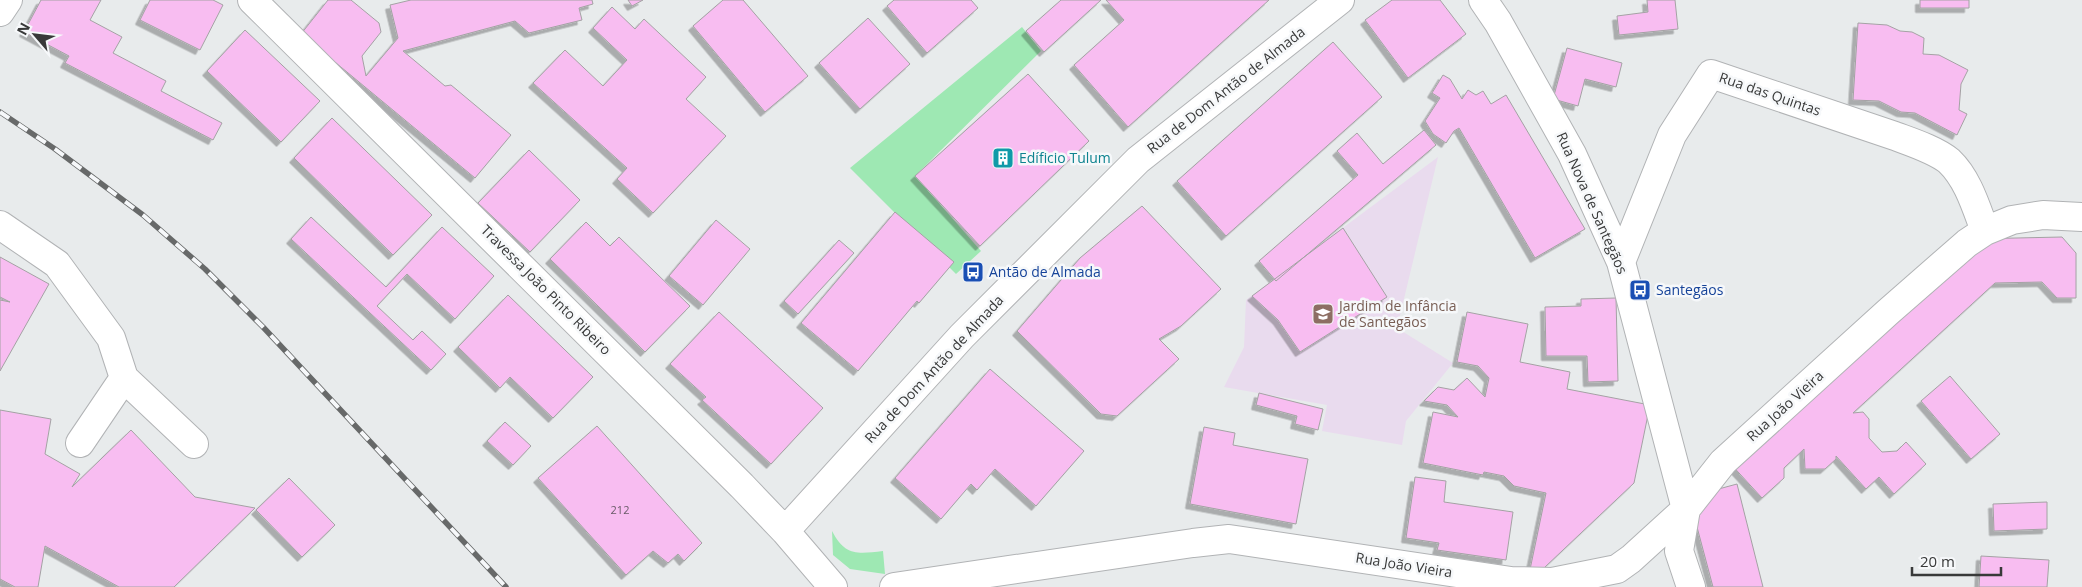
<svg xmlns="http://www.w3.org/2000/svg" width="2082" height="587" font-family="'Open Sans',sans-serif">
<style>
.education{fill:#e9dbee}
.green{fill:#9ee8b3}
.building{fill:#f8bdf1;stroke:#a4a2a4;filter:url(#shadow)}
.lines{fill:none;stroke-linecap:round;stroke-linejoin:round}
.minor-casing{stroke:#b1b3b5;stroke-width:30}
.minor{stroke:#fff;stroke-width:28}
.rail-casing{stroke:#676969;stroke-width:5.5}
.rail{stroke:#f6f8fa;stroke-width:4;stroke-dasharray:11;stroke-linecap:butt}
.labels{text-anchor:middle;stroke-width:5;stroke-linejoin:round;paint-order:stroke}
.number-label{font-size:11px;fill:#685a67}
.street-label{font-size:14px;fill:#383939;stroke:#f6f8fa}
.culture-label{font-size:14px;fill:#0d838f;stroke:#f6f8fa;text-anchor:start}
.transit-label{font-size:14px;fill:#164399;stroke:#f6f8fa;text-anchor:start}
.education-label{font-size:14px;fill:#785e54;stroke:#f6f8fa;text-anchor:start}
</style>
<defs>
<filter id="shadow"><feDropShadow dx="-4.5" dy="4.5" stdDeviation="0" flood-color="#0004"/></filter>
</defs>
<rect width="100%" height="100%" fill="#e8ebec"/>
<path class="education" d="M1438,157L1397,328L1453,363L1406,421L1402,445L1322,431L1327,405L1224,387L1244,347L1246,300Z"/>
<path class="green" d="M1022,27L1041,51L915,176L981,251L956,274L850,168Z
M832,531C845,556 857,554 883,551L885,574L850,569L833,555Z"/>
<path class="building" d="M41,0H101L90,20L122,37L113,53L166,81L161,91L222,123L213,140L65,63L69,56L24,32Z
M150,0H213L223,5L200,50L140,20Z
M328,0H351L379,23L381,32L362,56L366,76L398,38L390,5L411,0H592L593,4L579,8L582,20L529,33L515,21L403,51L445,86L451,85L511,135L475,178L301,34Z
M628,0H643L632,6Z
M723,0H743L808,76L765,112L693,26Z
M894,0H971L978,8L927,53L887,6Z
M1061,0H1101L1044,52L1026,31Z
M1106,0H1269L1128,127L1074,65L1124,20Z
M1392,0H1440L1466,34L1408,78L1365,20Z
M1647,0H1675L1678,29L1619,35L1617,16L1648,12Z
M1920,0H1969V8H1920Z
M612,7L635,29L644,19L706,77L686,99L726,136L653,213L617,179L627,168L533,83L565,50L603,86L627,60L593,28Z
M868,18L910,64L860,109L819,63Z
M1858,23L1887,25L1900,31L1912,32L1924,38L1923,54L1939,55L1968,70L1961,84L1959,110L1967,114L1957,135L1915,113L1901,112L1879,101L1853,100Z
M245,30L320,101L281,142L207,71Z
M1333,42L1382,97L1226,236L1177,181Z
M1567,48L1622,63L1616,87L1585,79L1578,106L1553,99Z
M1028,74L1089,141L980,246L915,176Z
M1443,75L1450,79L1462,99L1468,90L1476,95L1483,91L1491,104L1506,95L1585,229L1535,258L1459,128L1454,131L1446,143L1433,134L1425,121L1440,98L1432,93Z
M332,118L432,215L393,255L294,158Z
M1424,130L1436,145L1276,281L1259,261L1358,175L1337,151L1357,133L1383,164Z
M529,150L580,200L530,252L478,203Z
M1142,206L1221,289L1181,326L1159,339L1179,359L1117,416L1101,414L1017,331L1080,258Z
M895,212L954,262L919,303L917,301L858,371L801,323Z
M311,217L386,287L442,227L494,276L455,319L407,274L377,306L413,340L422,331L446,354L431,370L291,239Z
M716,220L750,249L703,305L669,276Z
M586,222L610,246L619,237L690,306L645,352L550,259Z
M1343,228L1387,297L1300,352L1278,320L1252,296Z
M2062,237L2076,253V298H2057L2042,282L1995,283L1853,413L1863,412L1869,419V438L1882,452L1897,451L1906,442L1926,464L1894,494L1879,477L1866,489L1836,456V459L1825,469H1805L1804,449L1784,468V478L1762,498L1728,461L1971,239Z
M839,240L854,253L798,314L784,301Z
M0,257L49,284L0,371V300L10,302L0,297Z
M508,295L593,377L553,418L510,377L500,388L458,347Z
M1616,298L1618,381L1588,382L1587,356H1546L1545,307L1581,306V299Z
M719,312L823,408L771,464L702,400L706,397L670,364Z
M1467,312L1528,324L1520,362L1570,372L1567,389L1650,405L1634,483L1527,584L1546,493L1514,486L1504,476L1484,472L1483,475L1423,463L1433,412L1458,417L1447,405L1424,401L1438,387L1454,390L1467,378L1485,397L1489,378L1478,366L1457,362Z
M990,369L1084,451L1036,506L995,469L977,490L971,484L941,519L895,478Z
M1950,376L2000,434L1971,459L1921,401Z
M1259,393L1323,409L1318,430L1295,424L1297,416L1256,405Z
M0,410L51,419L45,454L80,474L72,487L131,430L195,497L255,508L174,587H119L45,546L38,587H15L0,579Z
M505,422L531,446L513,465L487,441Z
M597,426L702,543L684,561L678,554L668,563L653,551L626,575L538,478Z
M1204,427L1235,433L1233,445L1308,459L1296,524L1190,504Z
M1415,477L1446,481L1444,502L1513,512L1506,560L1437,550L1439,543L1406,538Z
M289,478L335,525L302,557L256,510Z
M1737,484L1763,587H1713L1689,497Z
M2047,502V529L1994,531L1993,504Z
M1981,556L2049,560L2047,587H1979Z"/>
<g class="lines">
<g class="minor-casing">
<path id="minor" d="M252,0L742,486L785,531L833,587
M1483,0L1498,22L1572,154L1621,262L1686,509L1679,551L1691,587
M0,12L8,0
M0,225L57,264L111,338L124,378L194,444
M1621,262L1672,135L1711,74L1895,136C1911,142 1936,150 1949,161C1968,179 1976,207 1985,231
M80,443L124,378
M785,531L962,336L1138,160L1340,0
M894,587L1193,543L1229,539L1511,581L1552,582L1617,569L1631,559L1686,509L1723,462L1888,312L1967,243L1985,231L2012,220L2043,215L2082,217"/>
</g>
<use href="#minor" class="minor"/>
<g class="rail-casing">
<path id="rail" d="M0,112L55,149L143,215L205,269L263,327L506,587"/>
</g>
<use href="#rail" class="rail"/>
</g>
<defs>
<g id="building-square" transform="scale(1.125)"><rect x="-9" y="-9" width="18" height="18" rx="4" fill="#0f9aa8" stroke="#f6f8fa"/><path d="M-4-6H4V6H1V3H-1V6H-4ZM-2.5-4.3h1.7v1.8h-1.7ZM.8-4.3h1.7v1.8H.8ZM-2.5-1h1.7V.8h-1.7ZM.8-1h1.7V.8H.8Z" fill="#fff"/></g>
<g id="bus-square" transform="scale(1.125)"><rect x="-9" y="-9" width="18" height="18" rx="4" fill="#1a4fb4" stroke="#f6f8fa"/><path d="M-5-6H5V4H4V6H2V4H-2V6H-4V4H-5ZM-3.5-4V0h7V-4ZM-3.5 1.2v1.5H-2V1.2ZM2 1.2v1.5H3.5V1.2Z" fill="#fff"/></g>
<g id="school-square" transform="scale(1.125)"><rect x="-9" y="-9" width="18" height="18" rx="4" fill="#8d6e63" stroke="#f6f8fa"/><path d="M0-5L7-2L0 1L-7-2ZM-4 1L0 2.5L4 1V4Q0 6-4 4Z" fill="#fff"/></g>
</defs>
<g fill-rule="evenodd">
<use href="#building-square" x="1003" y="158"/>
<use href="#bus-square" x="973" y="272"/>
<use href="#bus-square" x="1640" y="290"/>
<use href="#school-square" x="1323" y="314"/>
</g>
<g class="labels">
<g class="number-label">
<text x="620" y="514">212</text>
</g>
<g class="street-label">
<text transform="translate(1226 90) rotate(-38)" y="5">Rua de Dom Antão de Almada</text>
<text transform="translate(1770 94) rotate(19)" y="5">Rua das Quintas</text>
<text transform="translate(1592 203) rotate(66)" y="5">Rua Nova de Santegãos</text>
<text transform="translate(546 290) rotate(45)" y="5">Travessa João Pinto Ribeiro</text>
<text transform="translate(934 369) rotate(-47)" y="5">Rua de Dom Antão de Almada</text>
<text transform="translate(1785 406) rotate(-42)" y="5">Rua João Vieira</text>
<text transform="translate(1404 565) rotate(9)" y="5">Rua João Vieira</text>
</g>
<g class="culture-label">
<text x="1019" y="163">Edíficio Tulum</text>
</g>
<g class="transit-label">
<text x="989" y="277">Antão de Almada</text>
<text x="1656" y="295">Santegãos</text>
</g>
<g class="education-label">
<text x="1339" y="311">Jardim de Infância<tspan x="1339" dy="16">de Santegãos</tspan></text>
</g>
</g>
<g transform="translate(35 35) rotate(298)" stroke="#f6f8fa" stroke-width="4" paint-order="stroke">
<path d="M0-4L9 19L0 12L-9 19Z" fill="#383939"/>
<text y="-8" font-size="14" font-weight="bold" text-anchor="middle" fill="#383939">N</text>
</g>
<path d="M1912 567v8h89v-8" fill="none" stroke="#383939" stroke-width="2.5"/>
<text x="1920" y="567" font-size="15" fill="#383939" stroke="#f6f8fa" stroke-width="4" paint-order="stroke">20 m</text>
</svg>
